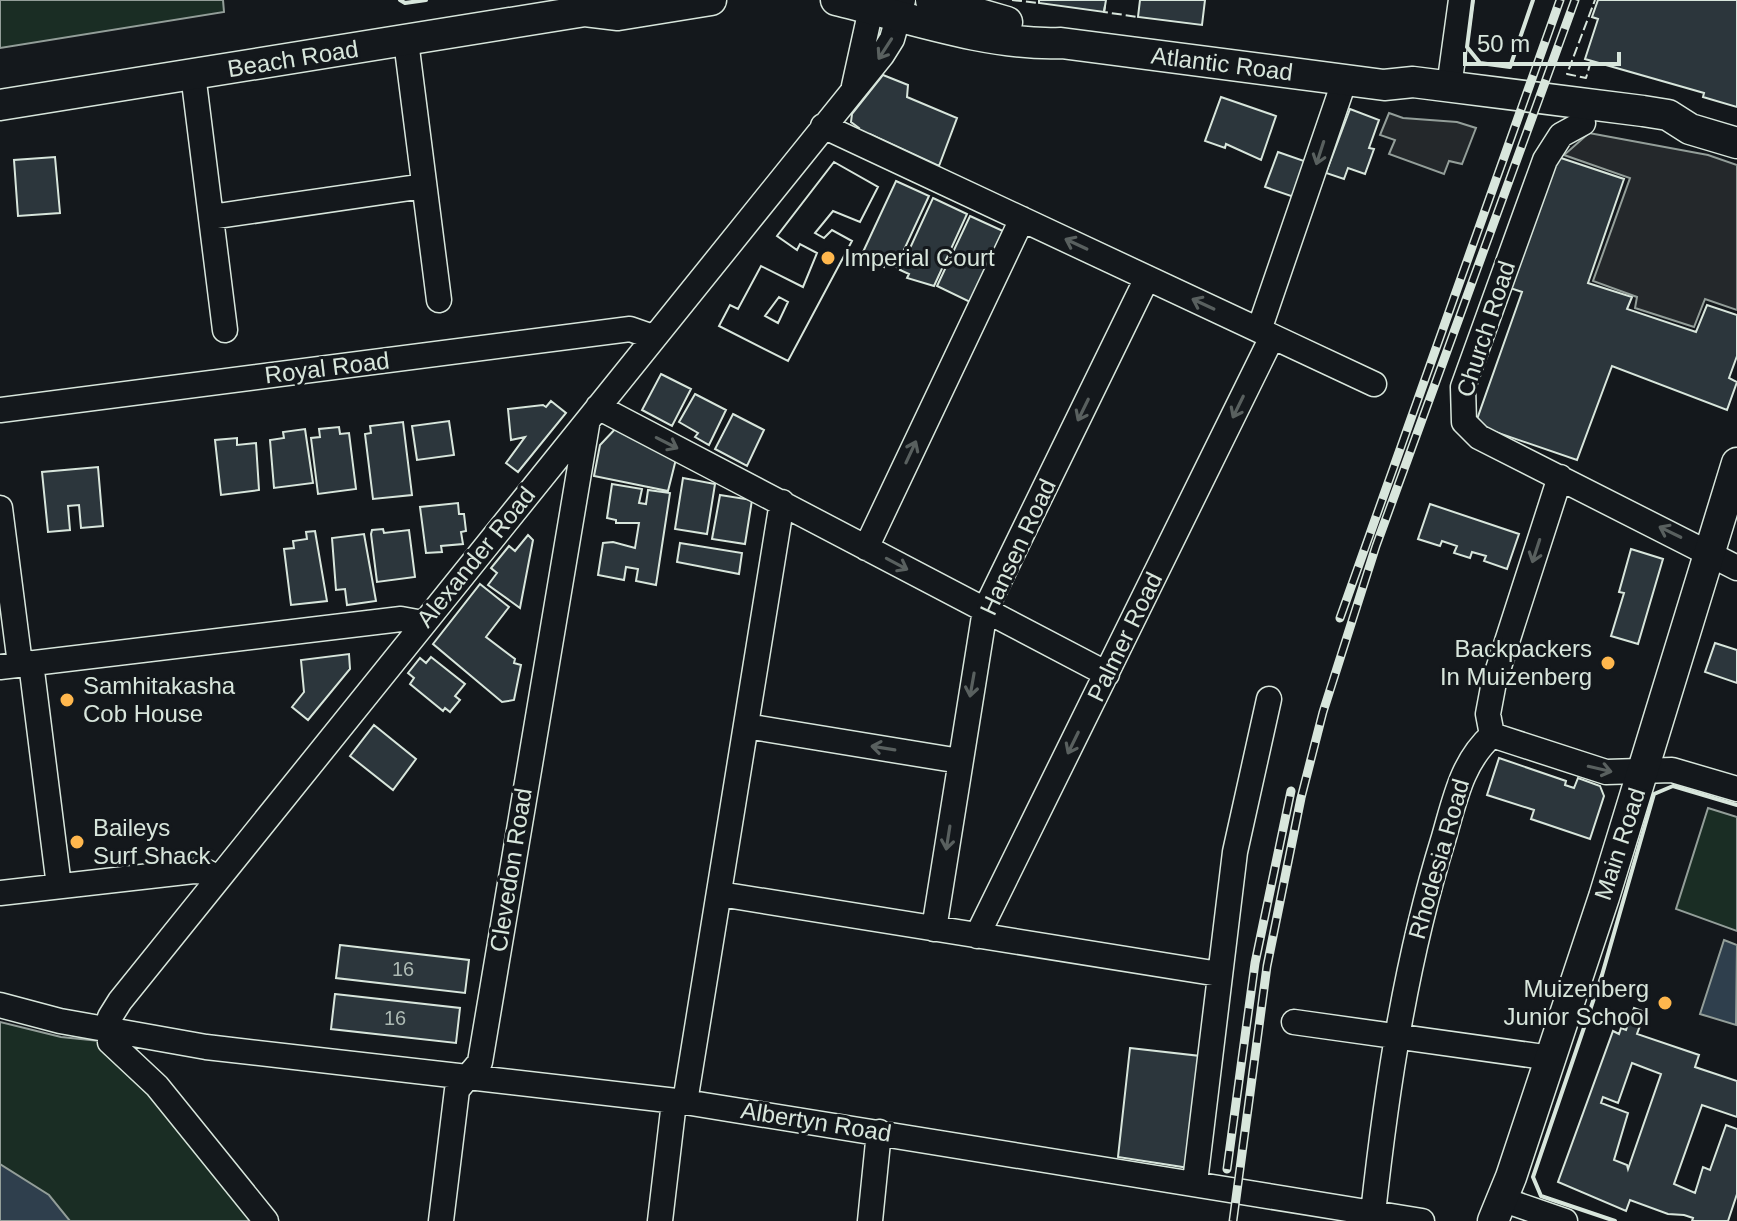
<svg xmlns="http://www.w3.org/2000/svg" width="1737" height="1221" font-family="Helvetica,sans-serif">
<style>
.green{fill:#1a2d24;stroke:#939e99;stroke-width:2}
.parking{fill:#24282b;stroke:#939e99;stroke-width:2}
.water{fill:#2f3f4d;stroke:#939e99;stroke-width:2}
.building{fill:#2c363c;stroke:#d8e6dc;stroke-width:2;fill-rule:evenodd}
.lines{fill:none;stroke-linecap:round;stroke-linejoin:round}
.minor-casing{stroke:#d8e6dc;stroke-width:27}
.major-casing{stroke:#d8e6dc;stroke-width:33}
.minor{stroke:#14181c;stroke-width:24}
.major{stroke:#14181c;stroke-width:30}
.rail-casing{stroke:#d8e6dc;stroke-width:9}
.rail{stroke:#14181c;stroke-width:6;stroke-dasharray:18;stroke-linecap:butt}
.fence{stroke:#d8e6dc;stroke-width:2;stroke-dasharray:10 4;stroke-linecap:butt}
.wall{stroke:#d8e6dc;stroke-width:4}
.oneway{stroke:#59605f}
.poi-dot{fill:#ffb74d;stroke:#14181c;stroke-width:3}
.labels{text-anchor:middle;stroke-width:6;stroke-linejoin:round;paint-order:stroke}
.number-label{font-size:20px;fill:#adbab4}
.street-label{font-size:24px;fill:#d8e6dc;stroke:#14181c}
.poi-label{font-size:24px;fill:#d8e6dc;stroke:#14181c;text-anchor:start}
</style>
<rect width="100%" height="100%" fill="#14181c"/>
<path class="green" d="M0,0H223L224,12L0,48Z
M1708,808L1737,817V931L1676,909Z
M0,1022L61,1037L110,1042L266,1221H0Z"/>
<path class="parking" d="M1389,113L1403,118L1457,122L1476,128L1462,164L1449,161L1444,174L1389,154L1395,140L1380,135Z
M1589,133L1708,155L1737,165V310L1705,299L1694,327L1635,308L1637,297L1593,281L1630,178L1564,155Z"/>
<path class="water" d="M1724,940L1737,945L1736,1025L1700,1014Z
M0,1164L49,1195L70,1221H0Z"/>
<path class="building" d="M1039,0H1106L1104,12L1039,3Z
M1140,0H1205L1202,25L1138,17Z
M1598,0H1737V107L1703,97L1704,93L1585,59L1598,19L1592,17Z
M883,75L908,85L907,97L957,118L939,166L870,134L868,138L857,132L859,128L851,122L852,114Z
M1221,97L1276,116L1261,160L1226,144L1225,148L1205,141Z
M1350,109L1379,120L1369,148L1374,149L1365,174L1348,168L1344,179L1326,173Z
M1278,152L1307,162L1294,197L1265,187Z
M55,157L60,213L18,216L14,160Z
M1558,157L1624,179L1588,283L1632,297L1627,309L1696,332L1707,305L1737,315V356L1729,378L1737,382L1727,410L1612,366L1577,460L1475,425L1522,292L1510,288Z
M834,162L878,187L860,222L833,211L815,233L824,238L832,230L852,241L788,361L719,326L730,305L738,309L761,266L803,287L817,253L800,244L797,250L777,236ZM779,297L788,302L778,323L765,316Z
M834,162L878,187L860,222L833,211L815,233L824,238L832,230L852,241L788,361L719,326L730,305L738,309L761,266L803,287L817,253L800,244L797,250L777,236Z
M896,181L929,196L896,267L886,263L884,267L863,252Z
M933,198L967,214L934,286L907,278L909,274L900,270Z
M970,216L1003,231L970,302L937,286Z
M779,297L788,302L778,323L765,316Z
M661,374L691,389L672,426L642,410Z
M695,394L726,410L709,445L695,437L698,433L679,422Z
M551,401L566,413L518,472L506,463L525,437L511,440L508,409L543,405L546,407Z
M733,414L764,430L747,466L715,449Z
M449,421L454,455L417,460L412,426Z
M403,422L412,495L373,499L365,434L371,433L370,426Z
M339,427L340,434L349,433L356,489L318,494L311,438L320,437L319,429Z
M617,427L676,459L668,491L594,476L600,445Z
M305,429L313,483L274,488L270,440L284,438L283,432Z
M237,438V445L256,443L259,490L221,495L215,440Z
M98,467L103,526L81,528L79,505L68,506L70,530L48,532L42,472Z
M683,478L715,484L707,534L675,529Z
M612,484L642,489L639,503L646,504L648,490L670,493L656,585L636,581L638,569L626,567L624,580L598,575L603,543L613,542L635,548L639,523H616V520L607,518Z
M720,495L752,500L745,544L712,539Z
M458,503L459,514H464L466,531L461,532L463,544L441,546L442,552L426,553L420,507Z
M1430,504L1519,534L1507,569L1484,561L1486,556L1472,552L1470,558L1454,553L1457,546L1442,541L1440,546L1418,539Z
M383,529L384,533L409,530L415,577L377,582L371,534L372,530Z
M315,531L327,601L291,605L284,549L294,548L293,541L307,539L306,532Z
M364,534L376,601L347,605L345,589L336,590L332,538Z
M528,535L533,540L520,608L488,585L497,573L491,568L509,546L515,551Z
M680,543L742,553L739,574L677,562Z
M1631,549L1663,559L1638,644L1611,636L1624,593L1619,592Z
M480,584L509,607L486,637L515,659L514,663L521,665L514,700L502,702L433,644Z
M1715,643L1737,650V683L1705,672Z
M349,654L350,669L308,720L292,707L304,692L301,660Z
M431,657L465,684L455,696L460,700L450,712L445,708L443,711L410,684L414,678L408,673L420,658L426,663Z
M374,725L416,759L393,790L350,756Z
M1499,758L1566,781L1565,785L1574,788L1578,778L1600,786L1604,796L1590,839L1531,819L1534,810L1487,795Z
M340,945L469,960L465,993L336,978Z
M335,994L460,1008L456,1043L331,1029Z
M1634,1008L1645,1012L1637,1034L1699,1055L1695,1067L1737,1081V1117L1702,1105L1674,1184L1695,1193L1703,1167L1710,1170L1726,1125L1737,1129V1194L1728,1221H1692L1693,1218L1684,1215L1668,1214L1630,1200L1626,1211L1558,1182L1613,1031L1619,1034L1621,1028L1626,1030ZM1632,1063L1661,1074L1628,1169L1627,1165L1614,1160L1628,1113L1601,1103L1603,1097L1618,1103Z
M1130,1048L1200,1056L1189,1168L1118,1157Z"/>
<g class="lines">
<g class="minor-casing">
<path id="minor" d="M406,41L439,300
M193,74L225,330
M854,86L873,0
M1449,87L1461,0
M1583,123L1561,135L1545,160L1463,387L1464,422L1479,437L1737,568
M823,126L1374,384
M211,217L424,186
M1259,330L1345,79
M598,407L1107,674
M0,410L630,329L653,337
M0,508L20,664
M866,548L1022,219
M31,663L59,886
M0,667L401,619L423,623
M746,726L960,761
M1492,735L1488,714L1494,682L1560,477
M1492,735L1606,772L1672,770L1737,789
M0,893L194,871L207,872L219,878
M720,894L1219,974
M934,929L985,610L1147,278
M977,936L1272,337
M0,1005L60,1021L206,1047L685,1102L1422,1221
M1294,1022L1551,1058
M110,1042V1017L120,1001L882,55L892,39L903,0
M110,1042L157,1086L266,1221
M685,1102L782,502
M1195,1182L1235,852L1269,699
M1501,1199L1565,1221
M1373,1213C1387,1085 1406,960 1444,837C1455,799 1462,762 1492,735
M441,1221L457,1090L480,1062L587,425
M660,1221L674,1102
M870,1221L879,1132"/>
</g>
<g class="major-casing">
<path id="major" d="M836,0C906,17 989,46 1061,43L1384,85L1413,82L1643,111L1668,115L1690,129L1737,143
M931,0L1007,22
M0,105L585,11L618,15L711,0
M1493,1221L1511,1177L1604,897L1737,463"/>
</g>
<use href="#minor" class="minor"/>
<use href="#major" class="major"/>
<g class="rail-casing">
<path id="rail" d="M1340,618L1560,0
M1227,1169L1255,963L1291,791
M1233,1221L1267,966L1301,798L1323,712L1376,546L1575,0"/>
</g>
<use href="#rail" class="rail"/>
<path class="fence" d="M1012,0L1039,3
M1105,6L1104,12L1138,17
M1591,61L1586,78L1567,74L1595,0"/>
<path class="wall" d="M400,0L405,3L426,0
M1473,0L1467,47L1480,63L1510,67L1533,0
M1615,1221L1541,1196L1533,1177L1602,975L1654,794L1673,786L1737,805"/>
</g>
<defs><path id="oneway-shaft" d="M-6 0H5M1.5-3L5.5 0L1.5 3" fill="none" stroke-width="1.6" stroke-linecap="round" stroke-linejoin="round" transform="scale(2)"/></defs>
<g class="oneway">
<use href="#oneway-shaft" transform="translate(885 49) rotate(123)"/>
<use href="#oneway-shaft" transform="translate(1320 153) rotate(108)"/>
<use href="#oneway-shaft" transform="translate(1076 244) rotate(-155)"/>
<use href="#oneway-shaft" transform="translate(1203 304) rotate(-155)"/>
<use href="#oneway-shaft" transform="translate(1238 407) rotate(116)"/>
<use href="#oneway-shaft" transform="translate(1083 410) rotate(116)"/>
<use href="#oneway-shaft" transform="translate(667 443) rotate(27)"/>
<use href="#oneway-shaft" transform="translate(911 452) rotate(-65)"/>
<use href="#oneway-shaft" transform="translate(1670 532) rotate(-154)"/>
<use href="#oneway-shaft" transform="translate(1536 551) rotate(108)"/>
<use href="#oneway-shaft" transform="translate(897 564) rotate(28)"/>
<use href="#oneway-shaft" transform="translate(972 685) rotate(100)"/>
<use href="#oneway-shaft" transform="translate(1073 743) rotate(116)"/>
<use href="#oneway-shaft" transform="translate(883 748) rotate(-171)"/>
<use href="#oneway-shaft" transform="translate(1600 769) rotate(13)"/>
<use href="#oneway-shaft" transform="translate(948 838) rotate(99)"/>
</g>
<g class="poi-dot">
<circle cx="828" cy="258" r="8"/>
<circle cx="1608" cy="663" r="8"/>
<circle cx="67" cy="700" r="8"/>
<circle cx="77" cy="842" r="8"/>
<circle cx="1665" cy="1003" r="8"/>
</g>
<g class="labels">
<g class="number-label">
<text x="403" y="976">16</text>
<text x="395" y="1025">16</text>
</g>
<g class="street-label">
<text transform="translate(293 59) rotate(-9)" y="8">Beach Road</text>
<text transform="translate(1222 64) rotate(7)" y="8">Atlantic Road</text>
<text transform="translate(1486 329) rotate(-72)" y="8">Church Road</text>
<text transform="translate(327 368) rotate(-7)" y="8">Royal Road</text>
<text transform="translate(1018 547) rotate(-65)" y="8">Hansen Road</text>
<text transform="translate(476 557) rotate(-51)" y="8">Alexander Road</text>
<text transform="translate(1125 637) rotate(-64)" y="8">Palmer Road</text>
<text transform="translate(1620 844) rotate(-72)" y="8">Main Road</text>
<text transform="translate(1439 859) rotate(-74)" y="8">Rhodesia Road</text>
<text transform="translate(511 870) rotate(-81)" y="8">Clevedon Road</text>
<text transform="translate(816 1122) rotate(9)" y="8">Albertyn Road</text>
</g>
<g class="poi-label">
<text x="844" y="266">Imperial Court</text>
<text x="1592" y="657" text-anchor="end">Backpackers<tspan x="1592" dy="28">In Muizenberg</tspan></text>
<text x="83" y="694">Samhitakasha<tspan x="83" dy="28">Cob House</tspan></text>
<text x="93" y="836">Baileys<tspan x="93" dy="28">Surf Shack</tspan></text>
<text x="1649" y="997" text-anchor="end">Muizenberg<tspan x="1649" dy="28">Junior School</tspan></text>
</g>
</g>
<path d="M1465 52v12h154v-12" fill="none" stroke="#d8e6dc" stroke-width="4"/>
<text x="1477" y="52" font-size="24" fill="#d8e6dc" stroke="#14181c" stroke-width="6" paint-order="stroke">50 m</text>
</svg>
